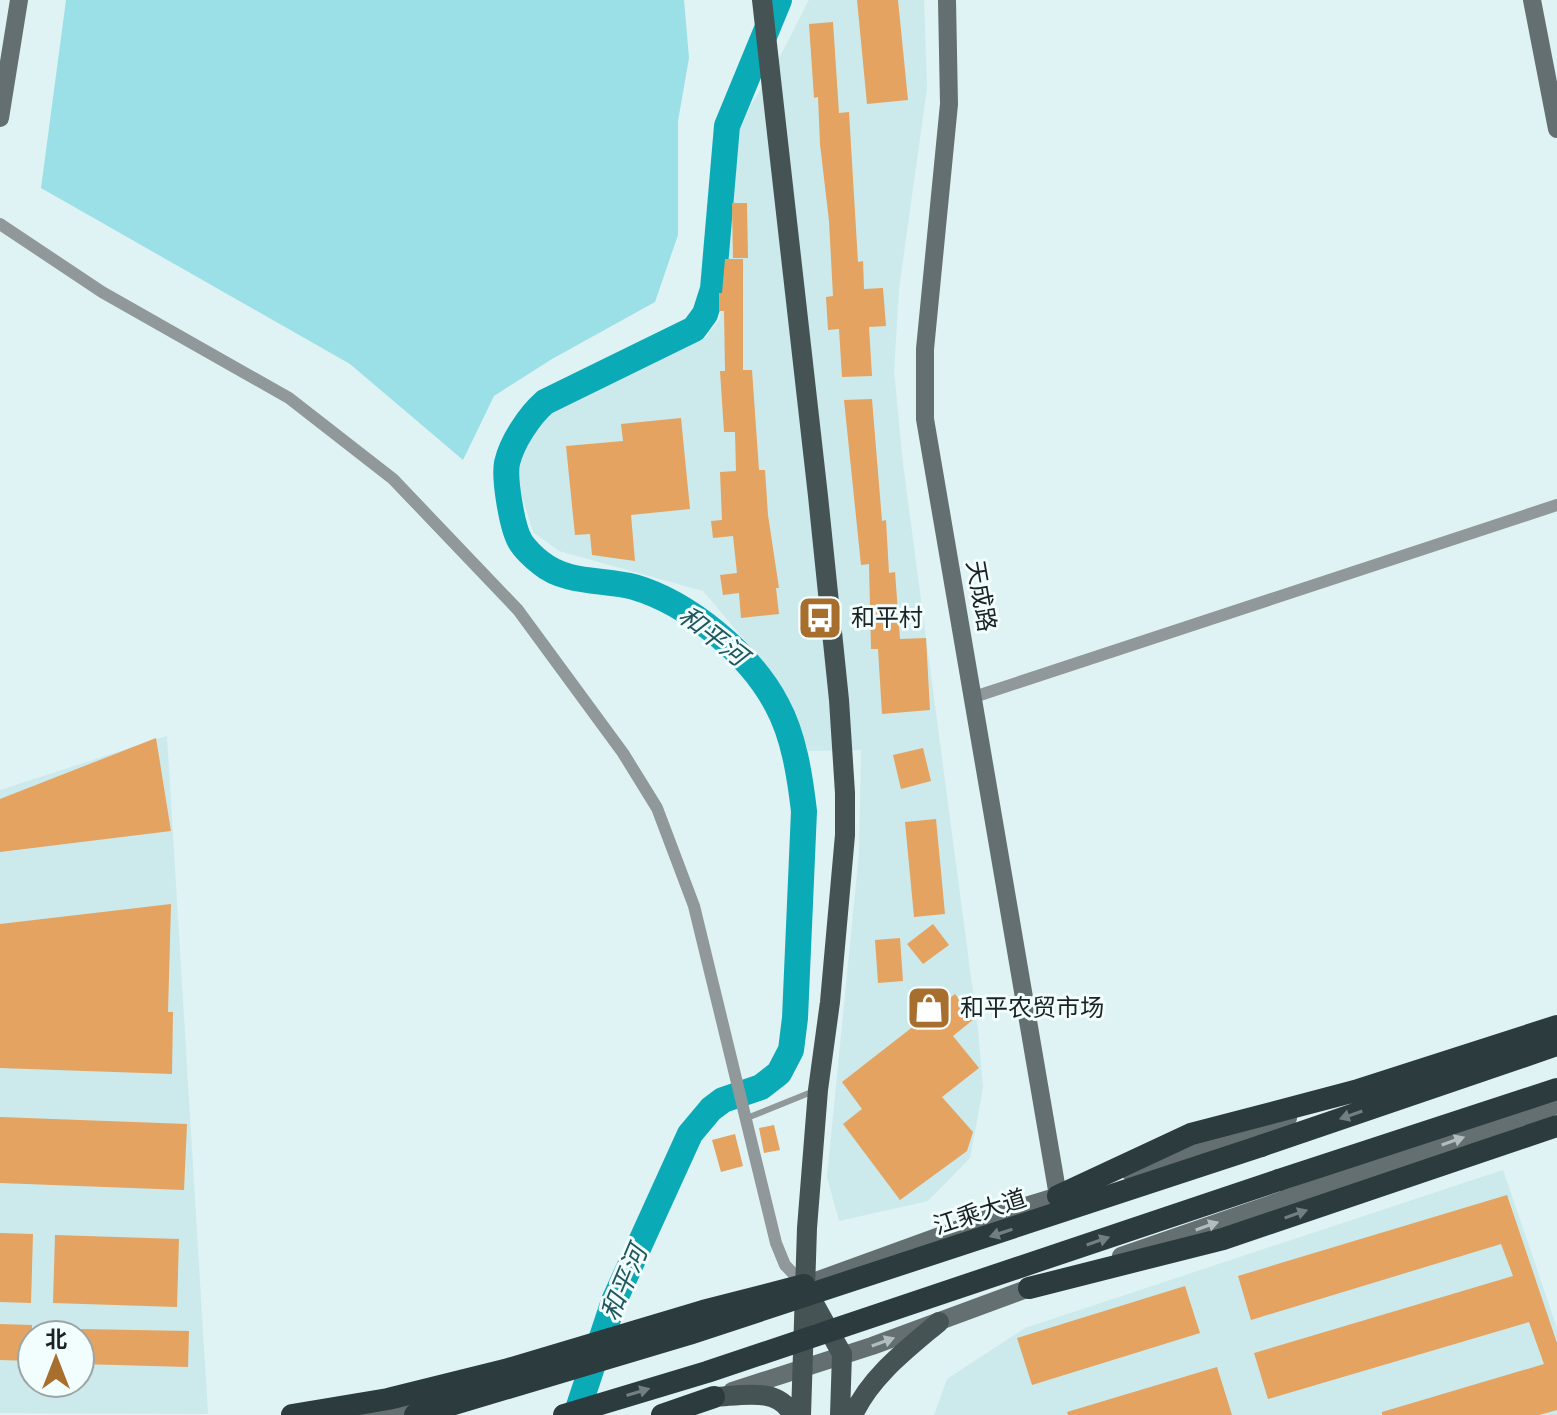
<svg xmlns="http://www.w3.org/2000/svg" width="1557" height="1415" font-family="Arial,'Noto Sans SC',sans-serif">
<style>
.built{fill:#cce9ec;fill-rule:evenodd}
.green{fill:#9be0e7}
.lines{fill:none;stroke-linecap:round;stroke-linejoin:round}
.river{stroke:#0baab7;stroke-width:26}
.building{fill:#e4a360}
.lane{stroke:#909899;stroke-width:6}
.street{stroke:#909899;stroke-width:12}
.secondary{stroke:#646f71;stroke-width:18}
.primary{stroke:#465354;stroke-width:20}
.highway{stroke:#2c3b3d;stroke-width:22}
.highway-bridge{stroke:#2c3b3d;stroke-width:22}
.oneway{fill:#717f81}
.oneway2{fill:#b2bdbf}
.labels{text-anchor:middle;stroke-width:6;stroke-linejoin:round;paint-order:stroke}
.street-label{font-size:24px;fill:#1b2223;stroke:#f2fdfe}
.poi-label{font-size:24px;fill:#1b2223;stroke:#f2fdfe;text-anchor:start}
.water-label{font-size:26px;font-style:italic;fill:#21585d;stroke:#f2fdfe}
</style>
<rect width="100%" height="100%" fill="#dff2f4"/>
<path class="built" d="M809,0H924L927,88L899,289L894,371L903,464L978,1030L983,1088L970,1158L928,1201L839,1221L827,1177L859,853L861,750L809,751L771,671L703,591L559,551L533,532L517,480L527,430L563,395L706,337L720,319L736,131L783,51Z
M167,736L208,1414L0,1413V790ZM32,1335H80V1383H32Z
M1503,1170L1557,1328V1415H934L947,1379L1025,1328Z"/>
<path class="green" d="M66,0H684L689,58L678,121V235L655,302L552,359L494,396L463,460L350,364L41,188Z"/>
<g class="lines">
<path class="river" d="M576,1415L614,1301L690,1134L711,1109L723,1100L761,1087L779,1073L791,1050L795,1018L804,811C800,777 794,736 777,705C751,655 689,603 634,587C604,579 566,584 541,563C534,558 524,548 520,541C512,527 504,479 507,463C512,442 529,416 545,402L694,329L705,314L713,289L727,126L779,0"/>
</g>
<path class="building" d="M857,0H898L908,100L867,104Z
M833,22L839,113L849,112L858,262L863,261L864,289L883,288L886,326L869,327L872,376L842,377L839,329L828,330L826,297L833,296L829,221L820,144L818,97L814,98L809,24Z
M732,203H747L748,258H733Z
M725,259H743V370H752L759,470H765L768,515L779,588H776L779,614L741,618L739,593L723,595L720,575L737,573L733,536L713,538L711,521L722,520L720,472L736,471L735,432H724L720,371H725L724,311H719V293H722Z
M872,399L882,521L886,520L889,573L895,572L900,639L926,638L930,710L882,714L878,649H871L869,564L861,565L844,400Z
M681,418L690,509L631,515L635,561L592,555L590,534L575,535L566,446L623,441L621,424Z
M156,738L171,831L0,852V799Z
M923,748L931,781L901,789L893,755Z
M936,819L945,914L914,917L905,822Z
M171,904L168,1012H173L172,1074L0,1068V924Z
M933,924L949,945L923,964L907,944Z
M900,938L903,981L878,983L875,940Z
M955,994L974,1019L953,1036L979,1068L942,1097L973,1132L967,1151L900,1200L843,1124L862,1109L842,1082Z
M0,1117L187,1124L184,1190L0,1183Z
M774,1125L780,1150L764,1153L759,1128Z
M735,1134L743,1166L721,1172L712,1140Z
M1507,1195L1557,1343V1410L1539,1415H1382V1412L1544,1364L1529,1322L1268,1399L1254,1353L1513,1276L1501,1244L1251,1320L1238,1276Z
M0,1233L33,1234L31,1303L0,1302Z
M55,1235L179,1239L177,1307L53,1303Z
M1185,1286L1200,1333L1032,1385L1017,1338Z
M0,1324L32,1325V1361L0,1360Z
M80,1329L189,1331L188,1367L80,1364Z
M1217,1367L1232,1415H1068L1067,1412Z"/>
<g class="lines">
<path class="lane" d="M747,1118L814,1091"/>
<path class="street" d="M0,224L102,292L289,398L393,479L518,610L623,753L657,808L694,906L776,1243L785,1265L804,1285
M974,697L1557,505"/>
<path class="secondary" d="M947,0L949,104L925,349V419L1058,1196
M1532,0L1557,129
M0,118L19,0
M1130,1172L1288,1118
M1121,1256L1557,1105
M802,1286L1003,1213L1068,1193
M732,1391L872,1346L1040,1284
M365,1415L406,1406"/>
<path class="primary" d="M762,0L818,496L839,700L845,793V835L830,1002L818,1090L807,1228L801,1415
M806,1289L842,1354L840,1415
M714,1397C740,1396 779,1386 792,1415
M853,1415C871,1376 907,1349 939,1322"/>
<path class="highway" d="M1261,1146L1557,1045
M1279,1180L1557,1089
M1058,1196L1191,1134L1355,1091L1557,1026
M1029,1288L1223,1239L1557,1126
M292,1415L388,1399L505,1370L703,1311L804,1285
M415,1415L434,1410
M662,1415L714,1397"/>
<path class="highway-bridge" d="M434,1410L689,1334L1261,1146
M564,1415L707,1372L1279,1180"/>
</g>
<defs><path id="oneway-solid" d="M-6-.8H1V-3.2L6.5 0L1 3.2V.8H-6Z" transform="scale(2)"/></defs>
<g class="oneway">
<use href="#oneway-solid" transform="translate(1351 1115) rotate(161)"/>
<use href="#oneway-solid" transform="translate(1296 1214) rotate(-19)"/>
<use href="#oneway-solid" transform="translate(1001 1233) rotate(162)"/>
<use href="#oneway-solid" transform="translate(1098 1241) rotate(-19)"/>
<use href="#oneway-solid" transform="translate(638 1392) rotate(-17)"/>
</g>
<g class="oneway2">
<use href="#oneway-solid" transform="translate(1453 1141) rotate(-19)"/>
<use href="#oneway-solid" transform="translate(1207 1226) rotate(-19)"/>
<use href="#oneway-solid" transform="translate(883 1342) rotate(-20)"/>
</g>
<defs>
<g id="bus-square" transform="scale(2.3)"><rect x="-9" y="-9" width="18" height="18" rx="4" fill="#a76e2d" stroke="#f2fdfe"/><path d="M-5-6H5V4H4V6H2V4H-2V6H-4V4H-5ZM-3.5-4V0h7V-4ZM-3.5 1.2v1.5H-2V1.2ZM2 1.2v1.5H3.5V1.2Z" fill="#fff"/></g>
<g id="shop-square" transform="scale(2.3)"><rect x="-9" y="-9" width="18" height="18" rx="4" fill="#a76e2d" stroke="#f2fdfe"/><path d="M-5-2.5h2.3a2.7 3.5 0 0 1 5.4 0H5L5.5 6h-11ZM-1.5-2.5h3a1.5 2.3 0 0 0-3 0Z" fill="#fff"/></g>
</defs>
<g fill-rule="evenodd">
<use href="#bus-square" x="820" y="618"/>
<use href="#shop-square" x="929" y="1008"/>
</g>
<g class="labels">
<g class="street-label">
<text transform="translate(981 596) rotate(80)" y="8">天成路</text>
<text transform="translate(980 1212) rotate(-18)" y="8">江乘大道</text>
</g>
<g class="poi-label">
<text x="851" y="626">和平村</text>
<text x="960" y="1016">和平农贸市场</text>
</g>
<g class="water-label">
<text transform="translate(713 636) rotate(38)" y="9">和平河</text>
<text transform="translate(624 1283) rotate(-67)" y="9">和平河</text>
</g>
</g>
<g transform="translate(56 1359)"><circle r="38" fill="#f2fdfe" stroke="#9ca5a6" stroke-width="2"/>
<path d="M0-6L14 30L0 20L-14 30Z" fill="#a76e2d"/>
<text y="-12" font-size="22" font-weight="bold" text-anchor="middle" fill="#1b2223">北</text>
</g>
</svg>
